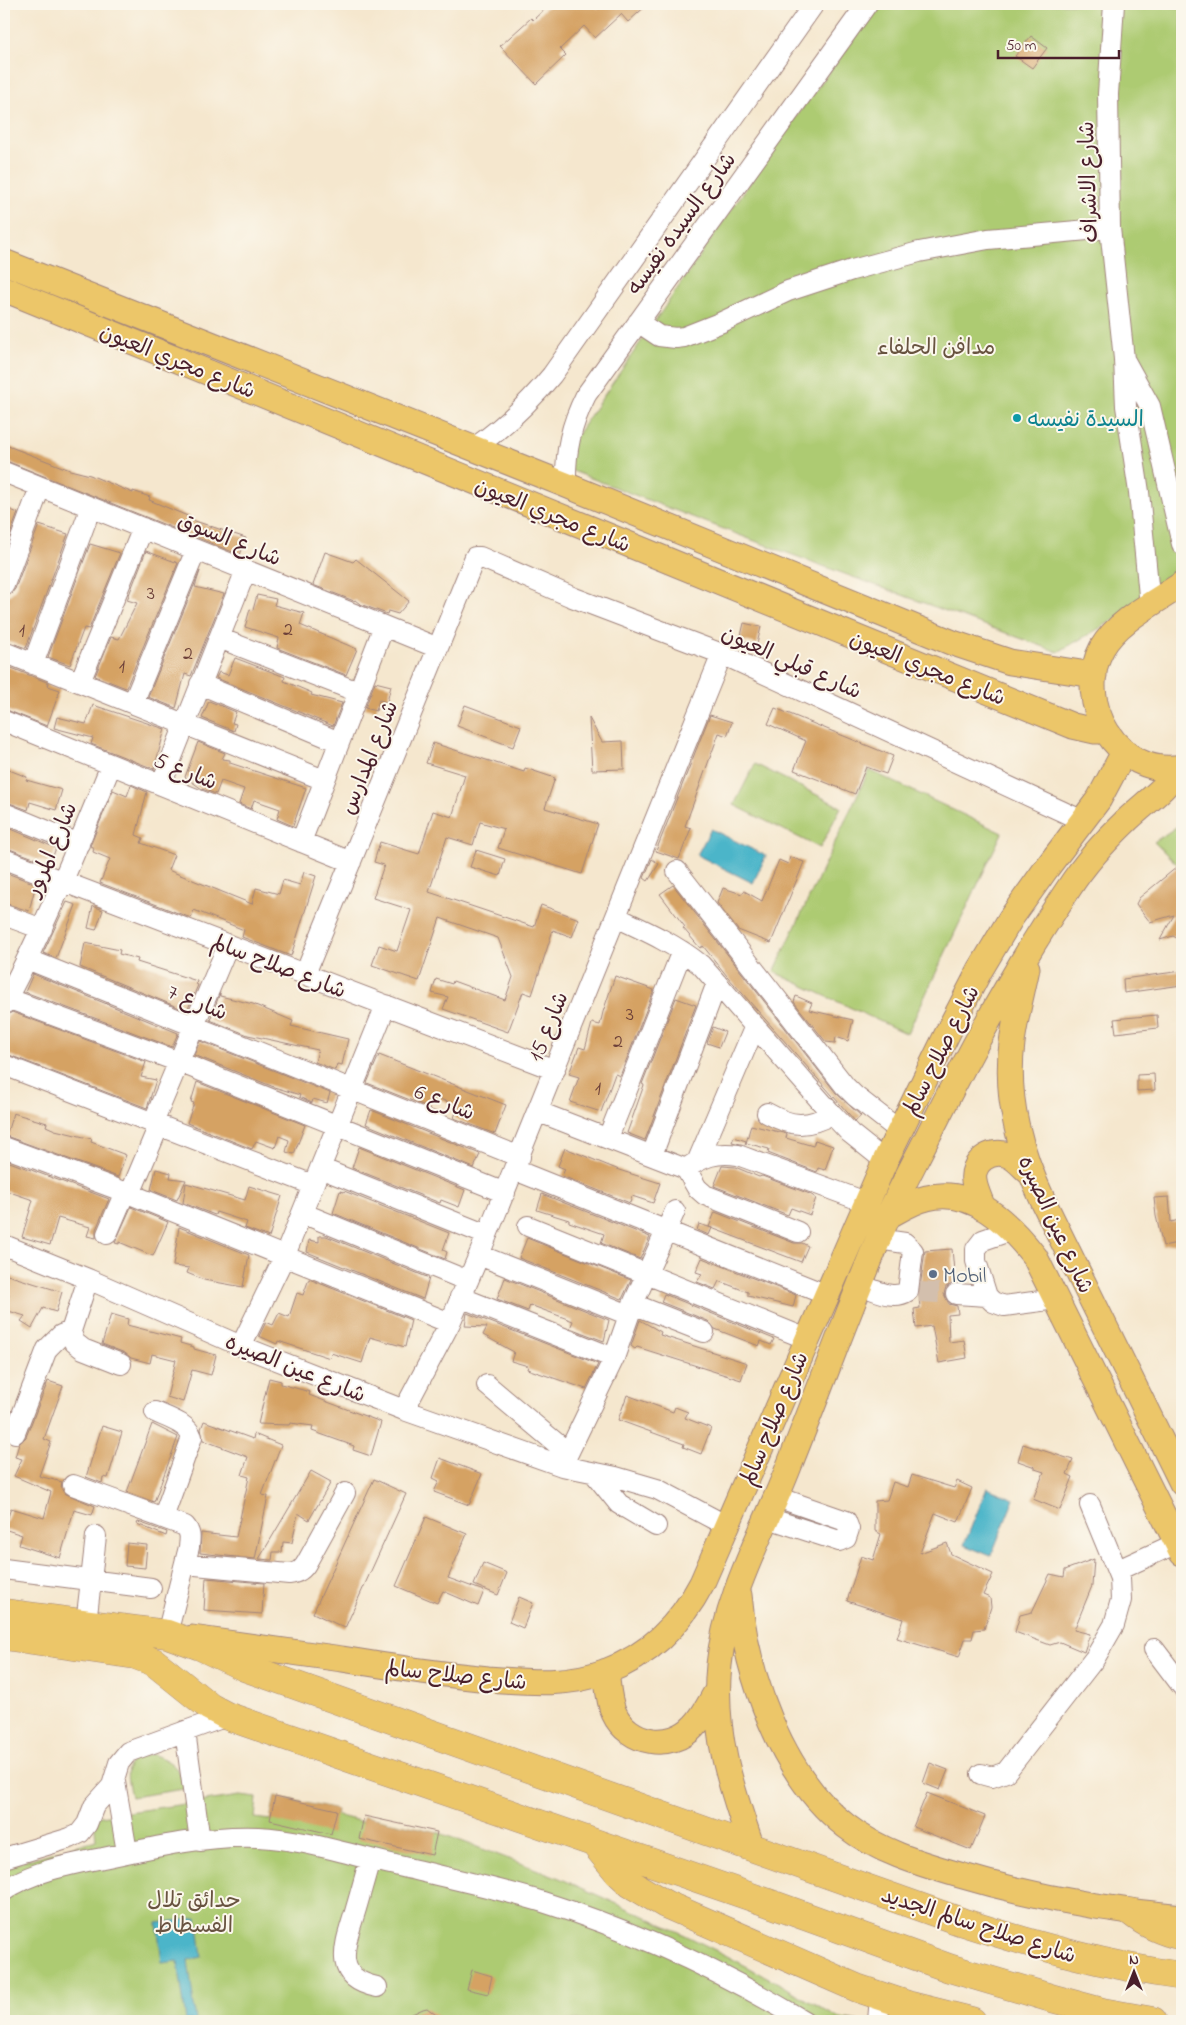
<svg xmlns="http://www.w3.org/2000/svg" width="1186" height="2025" font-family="'Indie Flower','Playpen Sans Arabic',sans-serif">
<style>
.green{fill:#adcb72;stroke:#7c754e}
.water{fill:#4bb5c9;stroke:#4a6a7a}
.building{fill:#d5a263}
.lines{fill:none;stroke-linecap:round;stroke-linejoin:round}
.minor-tunnel{stroke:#d3bfad;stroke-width:20;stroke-dasharray:20 10;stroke-linecap:butt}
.minor-casing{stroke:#a0837c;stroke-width:22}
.major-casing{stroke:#a0837c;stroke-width:27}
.highway-casing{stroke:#a0837c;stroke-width:29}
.minor{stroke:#fff;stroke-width:20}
.major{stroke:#ecc669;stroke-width:25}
.highway{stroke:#ecc669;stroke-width:28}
.culture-dot{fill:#0f9aa8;stroke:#fbf7ec;stroke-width:2}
.service-dot{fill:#5c6f8a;stroke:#fbf7ec;stroke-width:2}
.labels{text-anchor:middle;stroke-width:4;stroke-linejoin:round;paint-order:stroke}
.number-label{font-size:20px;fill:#6d4039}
.street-label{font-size:22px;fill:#4a1f2b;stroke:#fbf7ec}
.park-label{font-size:22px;fill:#685340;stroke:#fbf7ec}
.culture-label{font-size:22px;fill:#0d838f;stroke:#fbf7ec;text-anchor:start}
.service-label{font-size:22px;fill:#4e5e75;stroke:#fbf7ec;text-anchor:start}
</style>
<rect width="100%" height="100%" fill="#fbf7ec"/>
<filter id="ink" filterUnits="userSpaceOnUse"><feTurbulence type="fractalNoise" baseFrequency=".02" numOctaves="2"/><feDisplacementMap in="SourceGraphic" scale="10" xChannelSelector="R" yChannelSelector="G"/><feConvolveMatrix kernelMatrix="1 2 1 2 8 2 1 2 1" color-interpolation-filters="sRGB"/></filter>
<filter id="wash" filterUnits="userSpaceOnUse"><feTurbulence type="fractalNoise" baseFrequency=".0096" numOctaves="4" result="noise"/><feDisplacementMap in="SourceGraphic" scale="20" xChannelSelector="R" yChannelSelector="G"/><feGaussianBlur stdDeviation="1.12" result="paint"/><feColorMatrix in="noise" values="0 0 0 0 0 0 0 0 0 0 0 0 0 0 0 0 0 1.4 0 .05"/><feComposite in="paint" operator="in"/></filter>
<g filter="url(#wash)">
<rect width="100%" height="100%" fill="#f5e7ce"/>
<path class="green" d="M880,4H1151L1182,8V581L1058,652L760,543L562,467L572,442L789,126Z
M755,764L841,807L820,848L734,805Z
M869,770L1002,833L907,1034L774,972Z
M1182,823V869L1154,842Z
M151,1754C172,1761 180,1767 184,1789L131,1797C129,1786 122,1766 135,1759C139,1756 146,1756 151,1754Z
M240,1796L257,1798L255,1818L270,1820L275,1796L337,1810L336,1815L363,1822L364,1816L437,1832L557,1877L671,1928L727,1956L782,1985L836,2017L858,2021H4V1867L96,1840L94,1817Z"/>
<path class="water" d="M711,829L766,856L753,883L697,855Z
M987,1488L1014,1499L991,1556L964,1545Z
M197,1918L202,1957L188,1960L196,2021H186L178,1961L162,1963L157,1923Z"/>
<g id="blocks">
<path class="building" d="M550,4H594L598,9L604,4H648L628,22L621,14L595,38L584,26L560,49L566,55L536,84L500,46L531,18L533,20Z
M1031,36L1047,48L1032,68L1015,56Z
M8,446L70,470L90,475L133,493V491L150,497L149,500L190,517L189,519L246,538L240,555L4,460Z
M4,507L18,513L4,551Z
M39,525L68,534L26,648L4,640V597L11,594L15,589Z
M90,544L120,553L89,629L84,628L70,665L48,657Z
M146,551L178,563L126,688L95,676L111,637L119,639L137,603L127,600Z
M325,552L353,562L356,559L409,601L398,614L388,611L387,614L360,604L355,600L354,601L313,585Z
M200,571L195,587L224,594L191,676L185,674L176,708L148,697Z
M257,595L276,599L274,605L304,613L300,625L357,649L346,675L277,648L279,638L245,627L250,609L253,610Z
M744,623L761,627L757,644L740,640Z
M235,658L285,677L284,681L312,693L311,695L342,703L333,726L216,678L219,672L228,675Z
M4,665L49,683L48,686L60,690L47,726L4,709Z
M375,682L391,686L387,702L379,700L376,711L365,708Z
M209,701L236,712L232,723L236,724L234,731L202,718Z
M93,705L165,729L154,769L91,744L93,738L54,728L57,717L86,724Z
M465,705L521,726L513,747L457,726Z
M775,708L893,756L886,774L866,767L855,794L794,770L806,741L768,724Z
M710,715L732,722L727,736L719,733L685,826L691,828L679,859L656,851Z
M589,718L602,742L623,741L624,769L592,770Z
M198,742L225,753L222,759L230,760V763L306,788L293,826L277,819L280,809L254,800L251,809L239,804L244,789L221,781L216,794L202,789L185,777Z
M433,743L524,772L525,768L555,778L545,808L598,824L582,874L498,848L504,829L480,822L473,845L447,837L429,892L534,927L541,905L579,919L572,937L553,930L532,995L523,992L508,1032L443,1009L448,997L432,993L436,979L452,984L453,981L505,1000L513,977L498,938L440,918L419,981L372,965L379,945L397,951L411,910L373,898L384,865L374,862L380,842L419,854L433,811L452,817L465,775L426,763Z
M4,768L27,777L26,780L62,790L56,810L30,802L28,810L4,801Z
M131,785L147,792L136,835L143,838L141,843L174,855L168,870L252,904L256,888L279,894L283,880L300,885L304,872L316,876L291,956L242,937L244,930L194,910L191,918L100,883L110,859L93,852L94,848L90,846L113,790L127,796Z
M4,826L56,848L50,864L4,847Z
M476,850L505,859L500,876L470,867Z
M790,857L804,862L771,943L738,930L717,903L723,888L742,894L744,891L762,901L779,860L788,864Z
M652,859L659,864L648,881L644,878Z
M1182,863V941L1173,936L1160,940L1174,915L1150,922L1136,904L1139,898Z
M4,872L36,884L29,911L4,903Z
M673,885L836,1093L861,1116L855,1121L727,976L703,946L700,948L683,928L685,927L660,894Z
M67,902L76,905L56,958L43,953Z
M93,906L103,910L96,930L88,928Z
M85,943L120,950L119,954L138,959L137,962L197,981L196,984L198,985L187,1011L80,967Z
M1182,971V985L1124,993L1123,979Z
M33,974L178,1033L172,1047L25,992Z
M615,976L654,990L620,1076L615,1074L601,1112L570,1102L579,1077L569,1074L579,1047L585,1049L592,1023L600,1025L603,1012Z
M220,993V996L253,1004L293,1021L291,1026L348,1039L342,1065L337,1064L335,1070L315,1062L318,1050L248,1035L210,1020Z
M796,996L812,1003L809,1010L853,1020L848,1041L836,1037L835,1043L826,1042L794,1002Z
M676,998L696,1005L645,1140L627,1133L644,1085L642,1084Z
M12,1012L146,1062L141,1077L156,1080L147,1108L4,1053V1027L8,1015Z
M1157,1015L1158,1028L1116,1033L1114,1019Z
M713,1027L725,1032L719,1047L707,1043Z
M200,1041L330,1093L327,1103L313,1099L312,1103L299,1097L300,1095L274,1087L194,1055Z
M379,1055L506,1105L495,1134L454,1118L458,1106L432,1096L428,1107L367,1083Z
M1154,1074L1155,1090L1137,1091V1075Z
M197,1082L305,1125L294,1154L286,1152L289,1140L279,1136L275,1148L256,1141L252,1149L187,1123L194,1103L191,1102Z
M371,1110L480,1154L474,1168L366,1124Z
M13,1113L47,1123L46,1126L55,1130L92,1139L91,1142L126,1155L118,1177L6,1136Z
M751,1125L787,1134L786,1138L813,1146L815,1140L833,1146L825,1170L818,1168L817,1172L768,1153L769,1149L746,1143Z
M734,1137L746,1141L745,1145L732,1142Z
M359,1147L465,1190L459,1207L441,1200L440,1203L352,1168Z
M565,1148L619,1170L660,1183L653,1203L632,1196L630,1203L562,1176L565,1169L558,1166Z
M4,1160L109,1199L96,1229V1238L87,1236L90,1227L58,1218L50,1245L22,1237L33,1200L4,1190Z
M722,1166L735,1167L759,1177L762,1176L810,1194L816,1198L810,1215L791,1208L788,1215L714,1186Z
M156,1169L171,1173L170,1178L186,1180L177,1200L151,1190Z
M186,1183L245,1200L249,1186L282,1196L269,1237L245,1228L247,1222L216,1212L215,1215L183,1203Z
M340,1191L344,1192V1191L449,1233L443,1250L447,1252L445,1259L333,1213Z
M542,1194L650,1237L640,1259L601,1243L604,1234L569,1222V1220L537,1210Z
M1169,1197L1171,1222L1179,1220L1182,1242L1163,1246L1156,1216L1154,1198Z
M131,1207L168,1222L153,1256L119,1242V1244L115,1243Z
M715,1212L794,1243H802L808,1246L801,1262L709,1227Z
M699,1224L712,1228L709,1235L697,1230Z
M179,1227L249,1255L243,1287L204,1280L187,1273L189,1268L173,1266Z
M319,1236H326L429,1278L423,1299L307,1252L309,1240L319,1242Z
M527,1238L631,1280L622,1299L519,1258Z
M952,1249L955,1282L946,1287L944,1294L949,1304L957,1306L958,1314L948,1315L949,1342L964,1340L967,1358L939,1363L932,1326L916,1328L914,1309L920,1308L919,1295L925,1251Z
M702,1258L796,1295L793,1307L748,1296V1292L719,1281L715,1289L697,1282L702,1274L696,1272Z
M4,1274L62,1292L56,1312L43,1308L32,1328L21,1321L25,1316L5,1310L9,1295L4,1292Z
M505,1278L609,1320L604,1341L570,1328L573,1321L530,1305L528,1311L497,1299Z
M309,1279L411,1320L405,1347L370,1337L362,1363L331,1353L330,1358L278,1341L277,1344L259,1336L266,1322L273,1325L279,1313L289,1317L297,1293L303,1295Z
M664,1294L774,1339L771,1345L761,1341L759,1346L715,1329L708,1321L661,1302Z
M467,1313L598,1364L586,1389L527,1369L528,1366L511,1361L514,1352L483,1335L487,1327L465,1326Z
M111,1314L128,1319L127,1325L181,1339L180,1343L194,1347V1349L216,1355L211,1375L192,1370L183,1402L167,1397L176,1360L152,1354L150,1363L131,1358L125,1353L102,1344Z
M640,1320L661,1332L660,1335L747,1363L741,1380L637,1347L635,1349L631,1346Z
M269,1378L281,1381V1384L310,1392L309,1395L381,1422L371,1456L353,1450L354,1446L312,1431L313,1426L290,1423L289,1425L258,1424Z
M48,1381L63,1386L44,1439L51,1442L39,1476L62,1482L61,1488L64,1493L95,1506L92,1515L74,1510L60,1558L19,1545L22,1535L4,1529L11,1508L44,1518L51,1492L14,1476L22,1459L15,1457L19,1444L26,1437Z
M627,1395L673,1412L675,1407L688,1412L685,1418L711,1428L701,1454L683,1447L684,1444L618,1420Z
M204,1421L253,1439L254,1434L281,1445L262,1495L268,1496L255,1559L200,1553L201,1533L236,1537L249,1477L242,1475L248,1457L203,1440L201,1429Z
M152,1424L178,1437L154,1502L127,1492Z
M102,1426L122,1432L108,1478L103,1477L102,1483L86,1477Z
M1023,1444L1073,1460L1067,1474L1073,1477L1060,1510L1033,1499L1044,1472L1035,1469V1467L1018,1461Z
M440,1458L482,1474L469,1505L434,1492L439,1481L433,1478Z
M311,1471L331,1482L309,1520L298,1513L292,1543L283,1542L282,1552H273L272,1560L259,1559Z
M912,1475L954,1488L957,1481L972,1488L958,1522L935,1513L920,1553L947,1543L951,1554L993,1574L983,1595L990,1598L991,1607L984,1629L974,1630L972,1639H965L959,1657L897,1638L903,1619L847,1601L861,1556L873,1560L881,1534L875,1531V1501L887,1500L893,1482L908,1487Z
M374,1479L406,1494L345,1628L313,1613Z
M426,1517L467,1534L448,1578L484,1591L478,1606L443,1591L437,1603L396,1586Z
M138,1522L167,1532L166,1536L137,1524Z
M127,1543L147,1545L145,1568L125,1566Z
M1094,1559L1092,1586L1074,1630L1090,1634L1084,1652L1060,1642L1050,1645L1015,1632L1020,1615L1032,1612L1050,1574L1064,1577L1065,1570Z
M483,1563L507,1573L498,1595L474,1585Z
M206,1578L264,1583L262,1614L204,1610Z
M519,1597L533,1603L523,1628L509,1622Z
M930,1763L948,1770L940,1790L923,1783Z
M927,1793L985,1816L971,1850L913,1827Z
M275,1796L337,1810L331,1834L270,1820Z
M364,1816L437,1832L432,1855L359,1839Z
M472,1970L492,1976L488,1994L467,1989Z
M427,2008L444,2021H397L423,2009Z"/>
</g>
</g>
<g filter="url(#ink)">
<use href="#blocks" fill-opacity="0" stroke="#a0837c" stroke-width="1"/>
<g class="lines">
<path class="minor-tunnel" d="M919,1292L956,1294"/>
<g class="minor-casing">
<path id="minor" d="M1114,4L1108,94L1110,228L1124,359L1126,406L1139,492L1150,606
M638,322L659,336L676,338L684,337L722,322L788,291L852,270L919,252L988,239L1110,228
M1124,359L1150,406L1182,544
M474,448C504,427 529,403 552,375L814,4
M4,472L438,648
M566,485C565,451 571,425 586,395L867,4
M4,585L40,487
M219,638L358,692
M4,652L324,780
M33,664L91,507
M80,682L143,528
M200,684L339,742
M133,703L196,550
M4,721L351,862
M161,785L246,570
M4,813L79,844
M301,842L384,626
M4,859L555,1070
M677,871L845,1086L855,1096L900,1131
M4,915L42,929
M616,917C646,931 675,944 701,965L832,1114L850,1133L885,1161
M27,959L520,1157
M305,974L475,557H480L572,597L722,654L1083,821
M7,998L179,1062L505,1193
M4,1004C45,927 78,846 111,765
M4,1065L313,1185
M539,1112L686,1169L697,1188L705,1195L798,1232
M767,1113C792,1127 807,1128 832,1114
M153,1123L228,945
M608,1138L682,951
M4,1147L130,1194L450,1323
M652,1155L717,983
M698,1160L755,1026
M320,1168L487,1235
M686,1169C703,1156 717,1152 738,1155L868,1203
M515,1170L827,1295
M130,1194L159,1125
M302,1213L468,1281
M528,1226L807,1339
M1012,1230L983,1240L976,1249V1261L987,1296L993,1302L1004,1306L1056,1299
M107,1234L125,1192
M4,1245L88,1279L241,1346L404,1410L562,1466L616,1477L657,1489L727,1526
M479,1255L629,1315
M88,1279L71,1331L74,1342L83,1349L121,1364
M860,1285C876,1290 893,1301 908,1291L913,1251L905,1243L878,1239
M956,1294L987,1296
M460,1297L614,1358
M633,1304L704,1332
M241,1346L285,1255L386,1005
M487,1385L568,1453
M404,1410L450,1323L479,1255L722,654
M155,1412C168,1418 187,1423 192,1437L163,1518
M15,1433L47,1349L61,1335L71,1331
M562,1466L614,1358L633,1304L675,1211
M594,1473L619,1504L656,1526
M73,1485L185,1526C191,1533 190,1538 189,1547L167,1634
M768,1518L839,1541L846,1538L849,1529L846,1521L777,1497
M185,1564L289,1574C298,1573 303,1570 307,1562L345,1493
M4,1569L151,1588
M1118,1570L1177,1543
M86,1624L96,1536
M1154,1649L1182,1686
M185,1731L200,1841
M981,1774L992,1777L1006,1772L1095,1658L1114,1625L1121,1600L1120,1578L1090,1505
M115,1782L127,1852
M4,1858L70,1838L80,1833L87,1824L94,1806L112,1786L119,1763L128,1752L227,1716
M370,1859C365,1877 360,1895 355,1912C345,1945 331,1978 377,1987
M4,1891C29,1872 72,1864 103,1858C153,1847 207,1835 258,1837C304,1839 350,1855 395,1865C444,1877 494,1887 543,1902C635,1931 721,1971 804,2021
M878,2021L880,1997"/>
</g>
<g class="major-casing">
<path id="major" d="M4,262L566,485L953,643L1010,662L1094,675
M4,289L1073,726L1095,731H1105
M1182,584C1156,602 1118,620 1102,648C1073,702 1118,779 1182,767
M1027,968C1022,993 1015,1018 1012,1043C1005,1099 1020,1152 1044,1203L1182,1483
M983,1208C980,1199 975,1190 974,1181C971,1163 990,1148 1008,1155C1016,1158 1023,1167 1029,1172
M888,1216C901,1209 913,1201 927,1198C972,1186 1010,1225 1035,1257L1182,1553
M739,1595C746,1674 781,1776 846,1826C878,1851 918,1863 956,1874C1030,1896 1105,1910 1182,1917
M192,1638C242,1645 292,1652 342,1659C390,1667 439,1674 488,1679C528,1682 568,1686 607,1671C650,1655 681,1623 702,1583L885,1161L952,1024L980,970L1011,918L1046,869L1099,799L1124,752
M606,1671C608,1685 608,1700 614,1713C628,1744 671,1751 694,1726C704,1716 710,1702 717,1691
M752,1848C731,1787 712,1732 719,1665C726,1595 764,1531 789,1466C819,1391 847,1315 878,1240C892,1204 911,1170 928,1136C970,1051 1016,967 1069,888C1085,863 1106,840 1128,819C1146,802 1166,789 1179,768"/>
</g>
<g class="highway-casing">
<path id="highway" d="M4,1613L167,1634L200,1646L244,1667L962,1922C1034,1945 1107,1966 1182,1976
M4,1636L135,1655L154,1662L210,1707L227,1716L766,1902L949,1968L1051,1998L1103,2012L1153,2021
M595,1844L618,1872L631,1884L665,1904L857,1988L908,2005L972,2021
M1131,1912C1147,1925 1162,1932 1182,1936"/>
</g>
<use href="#minor" class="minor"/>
<use href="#major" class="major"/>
<use href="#highway" class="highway"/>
</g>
</g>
<circle class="culture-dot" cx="1017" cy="418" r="5"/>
<circle class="service-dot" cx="933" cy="1274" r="5"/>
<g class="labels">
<g class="number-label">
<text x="151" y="599">3</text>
<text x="288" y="635">2</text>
<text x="22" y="636">1</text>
<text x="188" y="659">2</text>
<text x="122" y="672">1</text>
<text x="630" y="1020">3</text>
<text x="618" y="1047">2</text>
<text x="598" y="1094">1</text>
</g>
<g class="street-label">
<text transform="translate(1087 182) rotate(-92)" y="8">شارع الاشراف</text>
<text transform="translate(680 223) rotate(-54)" y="8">شارع السيده نفيسه</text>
<text transform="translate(178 360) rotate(22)" y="8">شارع مجري العيون</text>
<text transform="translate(553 514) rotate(22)" y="8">شارع مجري العيون</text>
<text transform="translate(230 538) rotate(22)" y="8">شارع السوق</text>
<text transform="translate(792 661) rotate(24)" y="8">شارع قبلي العيون</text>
<text transform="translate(928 667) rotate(22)" y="8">شارع مجري العيون</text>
<text transform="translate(368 757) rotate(-68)" y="8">شارع المدارس</text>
<text transform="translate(186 770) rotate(22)" y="8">شارع 5</text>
<text transform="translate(50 849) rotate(-67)" y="8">شارع المرور</text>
<text transform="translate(279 965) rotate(21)" y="8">شارع صلاح سالم</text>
<text transform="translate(198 1001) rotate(22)" y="8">شارع 7</text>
<text transform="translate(547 1026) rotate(-68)" y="8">شارع 15</text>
<text transform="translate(940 1050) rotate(-63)" y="8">شارع صلاح سالم</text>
<text transform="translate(445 1101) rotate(22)" y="8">شارع 6</text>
<text transform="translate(1057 1224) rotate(65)" y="8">شارع عين الصيره</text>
<text transform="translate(296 1367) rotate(22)" y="8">شارع عين الصيره</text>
<text transform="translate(773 1418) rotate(-67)" y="8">شارع صلاح سالم</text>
<text transform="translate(456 1674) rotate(6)" y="8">شارع صلاح سالم</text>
<text transform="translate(979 1924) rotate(18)" y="8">شارع صلاح سالم الجديد</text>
</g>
<g class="park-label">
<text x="936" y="354">مدافن الحلفاء</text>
<text x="194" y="1907">حدائق تلال<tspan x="194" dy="25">الفسطاط</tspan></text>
</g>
<g class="culture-label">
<text x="1027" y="426">السيدة نفيسه</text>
</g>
<g class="service-label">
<text x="943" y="1282">Mobil</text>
</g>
</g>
<rect width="1186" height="2025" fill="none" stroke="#fbf7ec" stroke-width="20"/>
<g transform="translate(1134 1972)" stroke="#fbf7ec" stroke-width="4" paint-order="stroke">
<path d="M0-4L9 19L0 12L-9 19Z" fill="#4a1f2b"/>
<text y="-8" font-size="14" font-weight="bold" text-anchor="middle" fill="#4a1f2b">N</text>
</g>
<path d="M998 50v8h121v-8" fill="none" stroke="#4a1f2b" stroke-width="2.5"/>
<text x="1006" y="50" font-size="15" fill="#4a1f2b" stroke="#fbf7ec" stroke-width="4" paint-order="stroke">50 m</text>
</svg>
